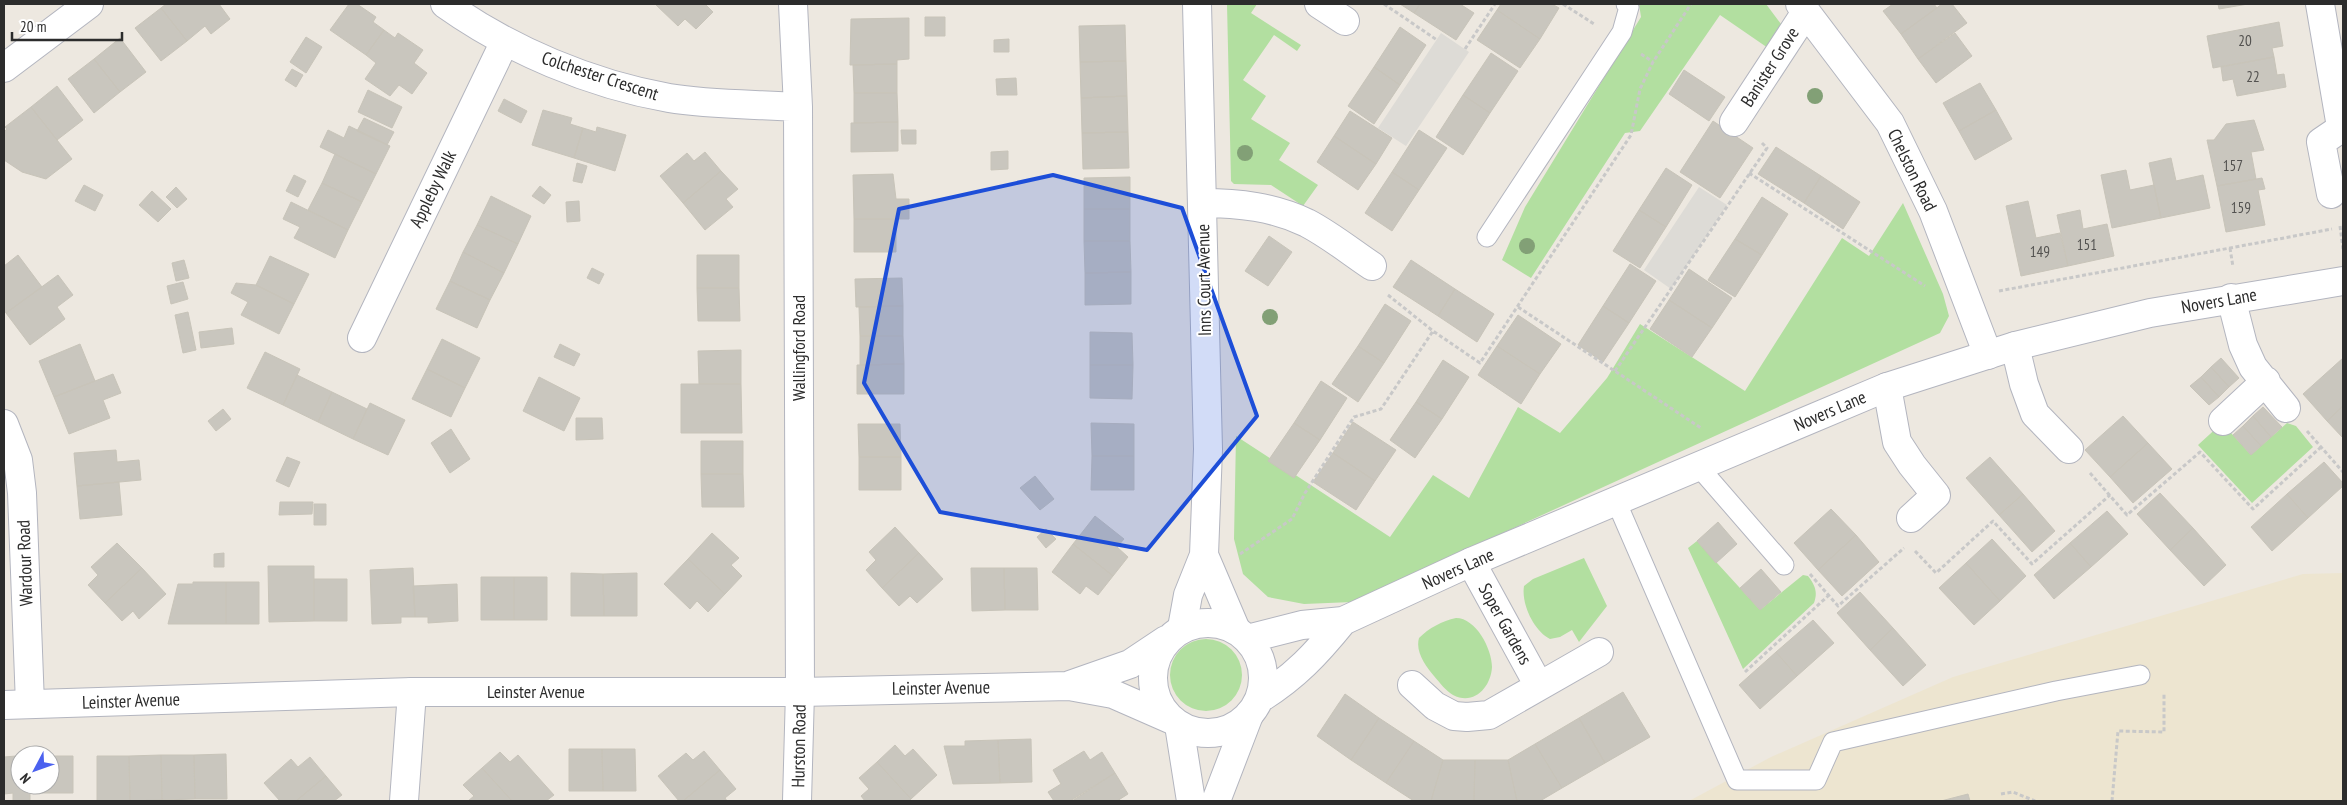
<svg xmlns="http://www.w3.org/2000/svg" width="2347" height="805" font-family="'PT Sans Narrow',sans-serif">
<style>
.education{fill:#ede5d0}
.green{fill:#b2dfa0}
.plaza{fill:#dddbd6}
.building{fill:#c9c6be;stroke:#c8c4b9}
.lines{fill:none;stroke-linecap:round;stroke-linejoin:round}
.lane-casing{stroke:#b3b5bf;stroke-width:21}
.street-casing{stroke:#b3b5bf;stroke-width:30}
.secondary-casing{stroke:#b3b5bf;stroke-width:30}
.path{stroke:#c8c8c8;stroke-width:3;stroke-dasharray:4 2.5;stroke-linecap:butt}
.lane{stroke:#fff;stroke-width:19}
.street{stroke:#fff;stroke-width:28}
.secondary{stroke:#fff;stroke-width:28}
.tree{fill:#82a076}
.marked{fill:#1d4ed8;fill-opacity:0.2;stroke:#1d4ed8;stroke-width:4;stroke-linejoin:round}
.labels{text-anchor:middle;stroke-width:4;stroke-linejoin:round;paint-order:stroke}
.number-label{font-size:15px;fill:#535250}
.street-label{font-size:18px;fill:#2c2c2c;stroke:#fff}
</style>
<rect width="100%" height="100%" fill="#ede8e0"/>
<path class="education" d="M2343,573V801H1689L1771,757L1953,677L2303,574Z"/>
<path class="green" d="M1227,4H1257L1251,13L1301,45L1297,51L1274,35L1243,80L1266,96L1251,119L1290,143L1279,160L1318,185L1303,206L1271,185L1234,184L1231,181Z
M1639,4H1766L1781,24L1768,48L1720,15L1640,131L1625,133L1531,278L1502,260L1525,207L1641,17Z
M1903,203L1943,294L1949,316L1940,333L1352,602L1304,604L1268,597L1243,574L1234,539L1236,436L1390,537L1433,475L1469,498L1518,407L1560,433L1607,378L1640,324L1745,391L1842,238L1869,256Z
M2222,423L2251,455L2287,423L2296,426L2313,447L2252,503L2198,445Z
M1697,541L1760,610L1803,575L1808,576C1815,585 1818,592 1814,603L1743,669L1688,548Z
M1584,558L1607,606L1579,642L1572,630L1560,637L1550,639C1534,631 1521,604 1524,586L1533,579Z
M1456,618C1476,618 1492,649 1492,667C1491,687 1474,706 1453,695C1446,691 1440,683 1434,676C1426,666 1415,652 1419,638C1429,628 1442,621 1456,618Z
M1170 675a36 36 0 1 1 72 0a36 36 0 1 1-72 0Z"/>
<path class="plaza" d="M1441,33L1469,52L1406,146L1378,128Z
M1699,187L1727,205L1671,289L1644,270Z"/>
<path class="building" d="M166,4H219L230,19L211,34L205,26L187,41L161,8Z
M349,4H357L376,17L373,22L384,30L366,55L330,30Z
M655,4H705L713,12L696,29L685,19L678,26Z
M1400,4H1420L1414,13Z
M1420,4H1460L1474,13L1456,40L1414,13Z
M1501,4H1552L1559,8L1540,39L1497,10Z
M1893,4H1934L1937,8L1901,34L1883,11Z
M1942,4H1952L1967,23L1918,59L1901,34Z
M2218,4H2248L2219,9Z
M161,8L187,41L161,61L135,28Z
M1497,10L1540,39L1520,68L1477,40Z
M925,17H945V36H925Z
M909,18V59L897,60V64L850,65L851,19Z
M2279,22L2283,46L2272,48L2274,57L2213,68L2207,36Z
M1125,25L1126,61L1080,62L1079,26Z
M1400,27L1426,45L1400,85L1374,67Z
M384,30L395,38L398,33L423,50L414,63L427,73L412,94L399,85L390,96L365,79L376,63L366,55Z
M1955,33L1972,56L1936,83L1918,59Z
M306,37L322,47L306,73L290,62Z
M120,38L146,72L120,92L94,59Z
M1009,39V52H994V40Z
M1491,53L1518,71L1490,113L1463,95Z
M2274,57L2277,75L2284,74L2286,87L2237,96L2233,79L2223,81L2221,67Z
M94,59L120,92L94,113L68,79Z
M1126,61L1127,96L1081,98L1080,62Z
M897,64V93H854L853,65Z
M1374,67L1400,85L1374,124L1348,106Z
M292,69L303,75L296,87L285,80Z
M1684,70L1725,97L1709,121L1669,94Z
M1016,78L1017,95H997L996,79Z
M1980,83L1996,110L1959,131L1943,103Z
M57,86L83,120L57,140L31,107Z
M368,90L402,107L392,128L358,112Z
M854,93H897L898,122L854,123Z
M1463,95L1490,113L1463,155L1436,137Z
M1127,96L1128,132L1082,133L1081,98Z
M504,99L527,111L521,123L498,111Z
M31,107L72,159L46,179L22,172L4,160V132L7,129L5,127Z
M543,110L572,118L570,124L583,128L574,158L532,145Z
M1996,110L2012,139L1975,160L1959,131Z
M1350,111L1392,138L1376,164L1334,136Z
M364,118L394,132L387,145L357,131Z
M2254,120L2264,150L2251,152L2256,179L2217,186L2207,140H2214L2226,124Z
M1713,121L1753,148L1720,198L1680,172Z
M898,122V151L851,152V123Z
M349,126L390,146L376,174L320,147L328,130L344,138Z
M597,127L626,135L615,171L574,158L583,128L596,132Z
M901,130H916V144H902Z
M1419,130L1447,148L1419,190L1392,172Z
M1128,132L1129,168L1083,169L1082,133Z
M1334,136L1376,164L1358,190L1317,162Z
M1776,147L1821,176L1804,203L1758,174Z
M1008,151V169L991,170V152Z
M705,152L721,171L683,203L660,176L687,153L694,161Z
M335,154L376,174L362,202L322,183Z
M2171,158L2176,181L2203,175L2210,208L2161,218L2149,163Z
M577,163L587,166L582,183L573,181Z
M1666,168L1692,185L1666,227L1639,210Z
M2126,170L2130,190L2154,185L2161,218L2112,228L2101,175Z
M721,171L738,189L726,199L733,207L705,230L683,203Z
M1392,172L1419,190L1392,231L1365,213Z
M893,174L896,199H909V219H854L853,175Z
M294,175L306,181L298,197L286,191Z
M1821,176L1860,202L1843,229L1804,203Z
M1130,177V209H1084V178Z
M2262,178L2265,189L2258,190L2265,225L2226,232L2217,186Z
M322,183L362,202L348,230L308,210Z
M84,185L103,195L95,211L75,201Z
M540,186L551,195L544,204L532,196Z
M176,187L187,199L177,208L166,197Z
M152,191L171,209L158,222L139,205Z
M491,196L531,216L518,244L477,225Z
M1762,197L1788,214L1762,255L1735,239Z
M579,201L580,221L567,222L566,202Z
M2028,201L2036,238L2060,233L2068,266L2021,276L2006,206Z
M291,202L348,230L335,258L294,238L300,227L283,219Z
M1084,209H1130V241H1084Z
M1639,210L1666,227L1640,268L1613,251Z
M2080,210L2083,229L2107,224L2114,256L2068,266L2057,215Z
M854,219H896V252H854Z
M477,225L518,244L504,273L463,252Z
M1269,236L1292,252L1268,286L1245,271Z
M1735,239L1762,255L1735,297L1708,280Z
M1084,241H1130L1131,272L1085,273Z
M463,252L504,273L490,300L450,281Z
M18,255L42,287L6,313L4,310V266Z
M697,255H739V288H697Z
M270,256L309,274L294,304L256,285Z
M184,260L189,278L176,281L172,263Z
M1411,260L1455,289L1438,316L1393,287Z
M1630,264L1656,281L1629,323L1603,306Z
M592,268L604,274L599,284L587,278Z
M1689,269L1732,298L1712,328L1669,300Z
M1131,272V304L1085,305V273Z
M58,275L73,295L57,307L65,319L30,345L6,313Z
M902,278L903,306L856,307L855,279Z
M450,281L490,300L477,328L436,309Z
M183,282L188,299L171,304L167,286Z
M236,283L256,285L294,304L279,334L241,315L248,302L231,293Z
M697,288H739L740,321H698Z
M1455,289L1494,314L1477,342L1438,316Z
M1669,300L1712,328L1692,357L1650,329Z
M1385,304L1411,321L1384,363L1358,346Z
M903,306V336H860L859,307Z
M1603,306L1629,323L1603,362L1578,345Z
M188,312L196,350L183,353L175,315Z
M1518,315L1561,344L1540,374L1497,346Z
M232,328L234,344L201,348L199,332Z
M1090,332L1132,333L1133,365H1090Z
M860,336H903L904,364L860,365Z
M442,339L480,358L465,388L427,369Z
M80,344L95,381L54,397L39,361Z
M560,344L580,354L574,366L554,357Z
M1358,346L1384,363L1358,402L1332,384Z
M1497,346L1540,374L1521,404L1478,375Z
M741,350V384H699L698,351Z
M265,352L300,369L283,405L247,388Z
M2221,358L2239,378L2229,387L2211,367Z
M2343,358V406L2327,421L2303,394Z
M1443,360L1469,377L1442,419L1416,402Z
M904,364V394H857V365Z
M1090,365H1133L1132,399L1090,398Z
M2211,367L2229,387L2219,397L2201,377Z
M427,369L465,388L451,417L412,399Z
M113,374L121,393L103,400L110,418L69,434L54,397Z
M297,375L332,392L318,422L283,405Z
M539,377L580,398L564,431L523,411Z
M2201,377L2219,397L2209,405L2190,386Z
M1321,381L1347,398L1320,440L1294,423Z
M681,384H741L742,433H681Z
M332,392L367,409L353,439L318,422Z
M1416,402L1442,419L1415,458L1390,440Z
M370,403L405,420L388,455L353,439Z
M2343,406V438L2327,421Z
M2263,407L2282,427L2271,437L2253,416Z
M223,409L231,419L216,431L208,421Z
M2123,416L2148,443L2110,477L2085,450Z
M2253,416L2271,437L2261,446L2243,426Z
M576,418H602L603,439L576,440Z
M1353,422L1396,450L1375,481L1333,453Z
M1091,423L1134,424V456H1092Z
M1294,423L1320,440L1294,478L1268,461Z
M858,424H900L901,457H859Z
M2243,426L2261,446L2251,455L2233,435Z
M451,429L470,459L450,473L431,443Z
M701,441H743V474H701Z
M2148,443L2172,469L2133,503L2110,477Z
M116,450L117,462L139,460L141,480L77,486L74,453Z
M1333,453L1375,481L1356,510L1313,482Z
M1092,456H1134V490H1091Z
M287,457L300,462L289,487L276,481Z
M859,457H901V490H859Z
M1990,457L2023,494L1999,515L1966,478Z
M2324,462L2343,483V486L2308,518L2287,494Z
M701,474H743L744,507H702Z
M1035,476L1054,499L1040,510L1020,488Z
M119,482L122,515L80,519L77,486Z
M2160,493L2193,528L2170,550L2137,514Z
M2023,494L2055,531L2032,552L1999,515Z
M2287,494L2308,518L2272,551L2251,527Z
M280,502H313L312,514L279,515Z
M314,504H326V525H314Z
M1831,509L1856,535L1818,570L1794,543Z
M2107,511L2128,534L2091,567L2070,543Z
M1095,516L1124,539L1117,547L1128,557L1113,576L1073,544Z
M1718,522L1737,544L1716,563L1697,541Z
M895,527L919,553L882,588L866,570L876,560L869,552Z
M2193,528L2226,565L2204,586L2170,550Z
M1046,529L1056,539L1046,548L1037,537Z
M712,533L739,558L731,565L742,576L725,594L688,559Z
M1856,535L1879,562L1842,596L1818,570Z
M1992,539L2026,576L2000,601L1966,563Z
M117,543L142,568L105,603L88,585L98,575L91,567Z
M2070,543L2091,567L2054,599L2034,575Z
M1073,544L1113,576L1098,595L1086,586L1080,594L1052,572Z
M224,553V567H214V554Z
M919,553L943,579L917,603L910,596L899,606L882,588Z
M688,559L725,594L708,612L697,601L690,609L664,584Z
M1966,563L2000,601L1974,625L1939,588Z
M268,566H314V621L269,622Z
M142,568L166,594L139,619L133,611L122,621L105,603Z
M413,568L415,617H401V623L372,624L370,570Z
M971,568H1004L1005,610L972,611Z
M1004,568H1037L1038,610H1005Z
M1761,569L1781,592L1760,610L1740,588Z
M571,573L603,574L604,616H571Z
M637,573V616H604L603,574Z
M481,577H514V620H481Z
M514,577H547V620H514Z
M314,579H347V621H314Z
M193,582H226V624H168L178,584H193Z
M226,582H259V624H226Z
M457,584L458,621L428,623V617H415L413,586Z
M1860,592L1893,628L1870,650L1837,613Z
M1813,620L1834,643L1797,676L1776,652Z
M1893,628L1926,665L1903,686L1870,650Z
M1776,652L1797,676L1760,709L1739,685Z
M1623,692L1650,737L1605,763L1579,718Z
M1345,694L1379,718L1351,760L1317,736Z
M1379,718L1414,741L1386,783L1351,760Z
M1579,718L1605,763L1562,788L1535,744Z
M1031,739L1032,782L1000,783L998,740Z
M998,740L1000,783L953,784L944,746H965V741Z
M1414,741L1443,760L1431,801H1414L1386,783Z
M1535,744L1562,788L1540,801H1517L1508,760Z
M895,745L905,756L913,749L937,775L911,799L877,762Z
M569,749H602L603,791H569Z
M602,749H635L636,791H603Z
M704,751L720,770L683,801H679L658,776L686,753L693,760Z
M1084,751L1090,760L1102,752L1115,773L1070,801H1054L1048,792L1061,784L1053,770Z
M500,752L510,762L518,755L554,795L546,801H512L482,768Z
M226,754L227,799H195L194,755Z
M161,755H194L195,799L162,800Z
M161,755L162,800L130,801L129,756Z
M16,756V762H20V785H30V801H13V793L4,794V757Z
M50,756H73V793H30V785H50Z
M97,756H129L130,801H97Z
M310,757L326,776L296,801H280L264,783L291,759L298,767Z
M1443,760H1475L1474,801H1431Z
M1475,760H1508L1517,801H1474Z
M877,762L911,799L909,801H865L861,796L869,789L859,778Z
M482,768L512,801H468L474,796L463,785Z
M720,770L736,789L725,798L727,801H683Z
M1115,773L1128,794L1117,801H1072Z
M326,776L342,795L334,801H296Z
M1968,794L1970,801H1941Z"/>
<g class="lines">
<g class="lane-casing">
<path id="lane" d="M1487,237L1622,32L1629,7L1626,4
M1698,466L1784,565
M1616,501L1737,780H1816L1833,742L2056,691L2140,675"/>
</g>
<g class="street-casing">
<path id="street" d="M445,4C510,50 590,84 669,98C711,105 755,104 798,107
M793,4L798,107L800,692L797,801
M1319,4L1345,21
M1800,4L1890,123L1933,211L1988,355
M2320,4L2341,127
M4,68L89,4
M1734,122L1806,12
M2331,194L2321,142L2343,127
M1202,203C1239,203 1274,207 1307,223C1330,235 1351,252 1372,266
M2231,298L2243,345L2253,367L2286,408
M362,338L505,41
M2015,346L2024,384L2035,414L2069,449
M1887,387L1897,442L1912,465L1936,495L1911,518
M2223,421L2266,381
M4,424L18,460L22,493L30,704
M1204,555L1236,630
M1471,562L1539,686
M1182,628L1188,595L1204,555L1208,449L1197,4
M1412,685L1435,706L1454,716L1467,717L1489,715L1599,652
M1179,725L1191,801
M404,801L412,692
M1216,801L1249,715"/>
</g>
<g class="secondary-casing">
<path id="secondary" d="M1153 678a55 55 0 1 1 110 0a55 55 0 1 1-110 0Z
M1247,639L1302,625L1343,621L1471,562L1887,387L2015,346L2150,313L2343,281
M1070,685L1130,664L1166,640
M1259,699C1295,677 1317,653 1343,621
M4,705L412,692H800L1069,686L1113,694L1170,719"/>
</g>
<path class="path" d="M1384,4L1437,40
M1563,4L1594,24
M1465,49L1495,4
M1641,54L1653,62
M1749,173L1925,286
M2340,226L2343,249
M2230,248L2233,267
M1999,291L2332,229
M1388,295L1433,331L1480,363L1631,135L1640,89L1653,62L1691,4
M1518,307L1701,428
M1615,371L1767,148L1761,142
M2307,431L2343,472
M2090,473L2127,515L2200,452L2253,509L2321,447
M1915,551L1936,573L1993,521L2032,564L2110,495
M1240,554L1292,519L1305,493L1354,417L1381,409L1433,331
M1810,574L1838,606L1904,548
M1745,672L1829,595
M2001,794L2013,792L2035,801
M2112,801L2118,731L2164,732V693"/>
<use href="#lane" class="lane"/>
<use href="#street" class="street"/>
<use href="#secondary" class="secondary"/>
</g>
<g class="tree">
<circle cx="1815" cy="96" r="8"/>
<circle cx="1245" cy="153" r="8"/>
<circle cx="1527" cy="246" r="8"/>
<circle cx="1270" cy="317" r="8"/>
</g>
<path class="marked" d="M1053,175L1182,208L1257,416L1147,550L940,512L864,383L899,209Z"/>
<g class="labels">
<g class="number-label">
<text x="2245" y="46">20</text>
<text x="2253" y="82">22</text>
<text x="2233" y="171">157</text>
<text x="2241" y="213">159</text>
<text x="2087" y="250">151</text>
<text x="2040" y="257">149</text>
</g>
<g class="street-label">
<text transform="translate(1770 67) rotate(-57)" y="6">Banister Grove</text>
<text transform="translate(600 76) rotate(18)" y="6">Colchester Crescent</text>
<text transform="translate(1912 170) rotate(64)" y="6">Chelston Road</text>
<text transform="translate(433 189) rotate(-64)" y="6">Appleby Walk</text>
<text transform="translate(1204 280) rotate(-91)" y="6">Inns Court Avenue</text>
<text transform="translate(2219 301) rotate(-10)" y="6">Novers Lane</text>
<text transform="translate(799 348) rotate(-90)" y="6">Wallingford Road</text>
<text transform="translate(1830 411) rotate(-23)" y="6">Novers Lane</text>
<text transform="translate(25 563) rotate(-92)" y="6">Wardour Road</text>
<text transform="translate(1458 569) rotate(-24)" y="6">Novers Lane</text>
<text transform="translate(1505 624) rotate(61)" y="6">Soper Gardens</text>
<text transform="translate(941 688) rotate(-1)" y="6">Leinster Avenue</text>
<text x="536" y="698">Leinster Avenue</text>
<text transform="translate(131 701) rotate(-2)" y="6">Leinster Avenue</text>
<text transform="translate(799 746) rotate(-89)" y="6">Hurston Road</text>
</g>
</g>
<rect width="2347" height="805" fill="none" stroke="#2c2c2c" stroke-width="10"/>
<g transform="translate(35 770) rotate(229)"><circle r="24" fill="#ffffff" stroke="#ababab"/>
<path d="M0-4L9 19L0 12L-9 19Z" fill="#4b61ef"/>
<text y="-8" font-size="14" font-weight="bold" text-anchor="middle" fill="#2c2c2c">N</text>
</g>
<path d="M12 32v8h110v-8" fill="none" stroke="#2c2c2c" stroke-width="2.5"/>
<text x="20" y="32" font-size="15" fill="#2c2c2c" stroke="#ffffff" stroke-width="4" paint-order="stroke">20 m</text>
</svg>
